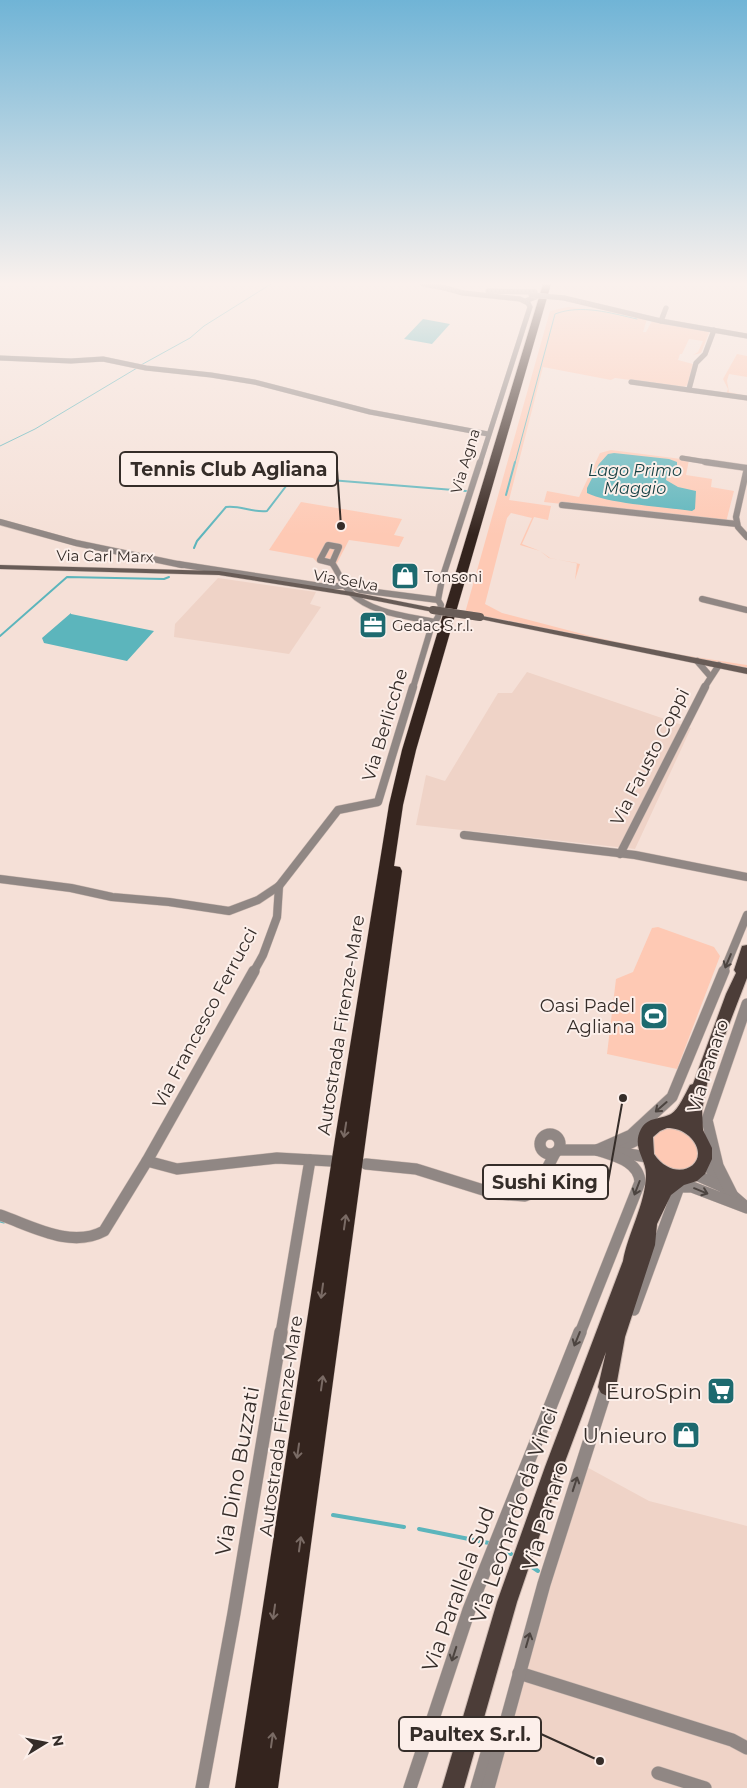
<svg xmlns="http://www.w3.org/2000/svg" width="747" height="1788" font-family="Montserrat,sans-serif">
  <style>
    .built { fill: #efd3c7 }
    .green { fill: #fec9b4 }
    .water { fill: #5cb5bc }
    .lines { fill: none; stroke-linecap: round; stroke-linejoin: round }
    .stream-far3 { stroke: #5cb5bc; stroke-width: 1 }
    .stream-far2 { stroke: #5cb5bc; stroke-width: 2 }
    .stream-far1 { stroke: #5cb5bc; stroke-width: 3 }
    .stream { stroke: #5cb5bc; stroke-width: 4 }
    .minor-far4-casing { stroke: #cfbcb4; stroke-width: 5.5 }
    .minor-far3-casing { stroke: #cfbcb4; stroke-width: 7 }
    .minor-far2-casing { stroke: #cfbcb4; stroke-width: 9 }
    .minor-far1-casing { stroke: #cfbcb4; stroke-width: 12 }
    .minor-casing { stroke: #cfbcb4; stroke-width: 14 }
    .secondary-casing { stroke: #cfbcb4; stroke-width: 1 }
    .primary-casing { stroke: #cfbcb4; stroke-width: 2 }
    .motorway-casing { stroke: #cfbcb4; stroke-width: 1 }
    .minor-far4 { stroke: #908784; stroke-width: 5 }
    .minor-far3 { stroke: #908784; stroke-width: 6 }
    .minor-far2 { stroke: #908784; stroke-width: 8 }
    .minor-far1 { stroke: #908784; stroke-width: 11 }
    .minor { stroke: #908784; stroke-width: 13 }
    .secondary { fill: #685c57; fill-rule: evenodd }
    .primary { fill: #4c3d38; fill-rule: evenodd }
    .motorway { fill: #34241e; fill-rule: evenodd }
    .minor-bridge-casing { stroke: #cfbcb4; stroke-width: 5.5; stroke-linecap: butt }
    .secondary-bridge-casing { stroke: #cfbcb4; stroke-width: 8; stroke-linecap: butt }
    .minor-bridge { stroke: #908784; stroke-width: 5 }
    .secondary-bridge { stroke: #685c57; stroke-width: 8 }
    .oneway { stroke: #4c4440 }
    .oneway2 { stroke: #7a6b65 }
    .labels { text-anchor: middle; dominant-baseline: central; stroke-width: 4; stroke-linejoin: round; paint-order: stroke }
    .far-street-label { font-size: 15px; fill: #352d29; stroke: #fcefea }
    .far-poi-label { font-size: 15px; fill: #352d29; stroke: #fcefea; text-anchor: start }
    .far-water-label { font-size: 16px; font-style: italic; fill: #184245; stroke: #fcefea }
    .street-label { font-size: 18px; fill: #352d29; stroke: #fcefea }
    .poi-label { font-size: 18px; fill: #352d29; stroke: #fcefea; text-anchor: end }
    .near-poi-label { font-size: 21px; fill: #352d29; stroke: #fcefea; text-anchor: end }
    .near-street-label { font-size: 21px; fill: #352d29; stroke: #fcefea }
    .leader { fill: none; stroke: #352d29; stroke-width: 2 }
    .callout-dot { fill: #352d29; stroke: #fcefea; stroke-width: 2 }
    .callout { fill: #fcefea; stroke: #352d29; stroke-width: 2 }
    .callout-label { font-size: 19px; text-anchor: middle; font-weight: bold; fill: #352d29 }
  </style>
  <rect width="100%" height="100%" fill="#f5e0d7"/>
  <!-- built -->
  <g class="built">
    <path d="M218,578L316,592L310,604L321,607L289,654L174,637L175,624Z"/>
    <path d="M527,672L691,728L635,849L416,825L426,775L445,781L498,693H512Z"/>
    <path d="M583,1465L649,1501L747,1526V1788H493Z"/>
  </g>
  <!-- green -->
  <g class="green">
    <path d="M568,307L614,312L647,319L643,332H646L652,321L708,331L709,333L701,353L693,355L698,352L703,341L689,339L682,354H680L678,360L693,364L688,385L684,387L615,378L611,380L543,367L509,500L551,506L548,520L534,517L522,544L540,551L550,558L580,564L575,580L577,563L549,558L540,551L520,545L532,518L511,513L507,518L485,604L502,613L594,637L676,654L740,664L747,665V668L568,635L465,613L550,311Z"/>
    <path d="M737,354L747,356V377L729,374L727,381L729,392L747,396L726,394L728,389L723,379Z"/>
    <path d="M611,450L689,460L686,475L712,479L711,487L734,491L726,522L544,502L547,491L579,497L600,453Z"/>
    <path d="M301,502L402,519L394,535L404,537L399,547L349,540L336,565L318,563L313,558L269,550Z"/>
    <path d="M658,927L714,947L720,956L677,1069L607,1054L616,979L633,972L652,928Z"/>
    <path d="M673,1127L687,1132L699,1150L697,1162L690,1169L677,1171L663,1166L652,1152L653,1136L663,1128Z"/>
  </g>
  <!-- water -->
  <g class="water">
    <path d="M423,319L450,324L432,344L404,339Z"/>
    <path d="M614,453L669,459L677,462V468L667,474L666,480L678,487L696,491L695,509L692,511C666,507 609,504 587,493V488L599,464L608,454Z"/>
    <path d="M71,613V614L154,631L127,661L44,643L42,638Z"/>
  </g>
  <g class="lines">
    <!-- stream-far3 -->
    <g class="stream-far3">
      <path d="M141,365L190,338L204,326L271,284"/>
      <path d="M0,446L35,429L137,368"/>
      <path d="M515,463L555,314C581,304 611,313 637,319"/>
    </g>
    <!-- stream-far2 -->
    <g class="stream-far2">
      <path d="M506,495L515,462"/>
      <path d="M194,548L197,541L226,507C240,505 253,513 267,511L293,477L466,491"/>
      <path d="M0,636L67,577L164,579L169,577"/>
    </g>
    <!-- stream-far1 -->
    <path class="stream-far1" d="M0,1221L4,1222"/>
    <!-- stream -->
    <g class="stream">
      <path d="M333,1515L404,1527"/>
      <path d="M419,1529L489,1543"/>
      <path d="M501,1548L511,1554"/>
      <path d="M532,1567L538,1571"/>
    </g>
    <defs>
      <g id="minor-far4">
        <path d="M423,284L450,289"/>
        <path d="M445,288L463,293L520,299L528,303L530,307L480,463"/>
        <path d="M488,291L535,292L536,297L525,301"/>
        <path d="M564,298L661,321L747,336"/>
        <path d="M661,321L666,308"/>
        <path d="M0,358L71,361L103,359L146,368L211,375L254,382L370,412L488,434"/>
        <path d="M631,382L747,398"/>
        <path d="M689,389L696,363L705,354L714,330"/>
        <path d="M682,458L713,463"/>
      </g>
      <g id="minor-far3">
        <path d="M705,462L747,468"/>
        <path d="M747,468L736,517L738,527L747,537"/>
        <path d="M562,505L737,524"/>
        <path d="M0,522L76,543L182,565"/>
        <path d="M328,545L339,547L332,563L320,560Z"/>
        <path d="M332,563C339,572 342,585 351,593C371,613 407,616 434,622"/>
        <path d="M178,564L327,587L349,585L360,590L438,600"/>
        <path d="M702,599L747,610"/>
        <path d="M697,661L710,676"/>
        <path d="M413,688L431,628L438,617L441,605L438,600L442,579L480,462"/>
        <path d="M704,688L719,665"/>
      </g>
      <g id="minor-far2">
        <path d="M464,835L635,855L747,877"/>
        <path d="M620,854L705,687"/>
        <path d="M0,879L71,888L112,897L169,902L229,911L258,900L279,886L338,810L378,802L413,687"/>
        <path d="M253,973L263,955L277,917L279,886"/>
        <path d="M723,973L747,915"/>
      </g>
      <g id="minor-far1">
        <circle cx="550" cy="1144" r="10"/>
        <path d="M618,1149L645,1136"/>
        <path d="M559,1150H604L647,1157"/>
        <path d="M597,1150L631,1135L672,1097L724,971"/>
        <path d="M147,1161L177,1169L277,1158L331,1161"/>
        <path d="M705,1161L723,1187"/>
        <path d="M366,1164L416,1169L496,1194L525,1196L535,1192L555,1153"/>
        <path d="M694,1174L723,1187L746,1207"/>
        <path d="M732,1194L718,1166L707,1120L747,1004"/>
        <path d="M0,1215C32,1226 71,1249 104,1231L147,1161L254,971"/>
        <path d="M634,1310L679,1187H692L747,1208"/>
        <path d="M281,1333L310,1160"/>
        <path d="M580,1333L640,1182C639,1161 614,1156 597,1150"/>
      </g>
      <g id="minor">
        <path d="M519,1673L732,1740L747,1748"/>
        <path d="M658,1773L705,1788"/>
        <path d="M202,1788L234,1613L281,1332"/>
        <path d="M410,1788L469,1610L580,1332"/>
        <path d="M477,1788L490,1743L500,1728"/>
        <path d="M488,1788L544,1584L608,1383"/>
      </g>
      <g id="secondary">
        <path d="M0,565L219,571L352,592L433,608L437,610L433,612L352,596L219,575L0,569Z"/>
        <path d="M477,615L747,668V674L480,619H477Z"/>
      </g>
      <path id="primary" d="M747,945V978L708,1079L702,1110L703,1130L712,1148V1159L705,1174L697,1181L684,1185L671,1195L657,1224L655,1245L625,1337L616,1387L613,1393L607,1396L601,1393L598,1387L606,1352L563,1467L517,1602L464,1788H442L497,1602L545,1467L623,1261C628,1233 645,1205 646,1176C647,1159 631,1148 641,1129C649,1116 660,1120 671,1114C679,1109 685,1094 690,1085L693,1084L726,994L736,973L734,970L742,946ZM667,1128C675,1128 682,1130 689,1136C716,1162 676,1187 654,1154L653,1137L660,1131Z"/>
      <path id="motorway" d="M543,284H551L416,750L403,805L394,866L400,867L402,871L278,1788H235L335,1139L389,805L402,750Z"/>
    </defs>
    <!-- minor-far4 casing -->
    <use href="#minor-far4" class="minor-far4-casing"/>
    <!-- minor-far3 casing -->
    <use href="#minor-far3" class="minor-far3-casing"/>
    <!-- minor-far2 casing -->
    <use href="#minor-far2" class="minor-far2-casing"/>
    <!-- minor-far1 casing -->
    <use href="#minor-far1" class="minor-far1-casing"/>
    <!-- minor casing -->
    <use href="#minor" class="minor-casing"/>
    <!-- secondary casing -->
    <use href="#secondary" class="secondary-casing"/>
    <!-- primary casing -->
    <use href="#primary" class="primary-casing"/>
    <!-- motorway casing -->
    <use href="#motorway" class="motorway-casing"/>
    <!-- minor-far4 -->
    <use href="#minor-far4" class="minor-far4"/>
    <!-- minor-far3 -->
    <use href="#minor-far3" class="minor-far3"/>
    <!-- minor-far2 -->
    <use href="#minor-far2" class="minor-far2"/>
    <!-- minor-far1 -->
    <use href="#minor-far1" class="minor-far1"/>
    <!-- minor -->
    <use href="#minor" class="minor"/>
    <!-- secondary -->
    <use href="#secondary" class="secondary"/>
    <!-- primary -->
    <use href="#primary" class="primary"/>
    <!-- motorway -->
    <use href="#motorway" class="motorway"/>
    <defs>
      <path id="minor-bridge" d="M531,295L564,298"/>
      <path id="secondary-bridge" d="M433,610L480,617"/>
    </defs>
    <!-- minor-bridge casing -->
    <use href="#minor-bridge" class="minor-bridge-casing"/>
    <!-- secondary-bridge casing -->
    <use href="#secondary-bridge" class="secondary-bridge-casing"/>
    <!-- minor-bridge -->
    <use href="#minor-bridge" class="minor-bridge"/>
    <!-- secondary-bridge -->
    <use href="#secondary-bridge" class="secondary-bridge"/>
  </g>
  <!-- one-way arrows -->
  <defs><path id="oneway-shaft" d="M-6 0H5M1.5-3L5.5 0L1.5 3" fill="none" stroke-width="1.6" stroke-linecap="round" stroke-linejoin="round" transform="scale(1.25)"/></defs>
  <g class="oneway">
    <use href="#oneway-shaft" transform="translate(728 961) rotate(113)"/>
    <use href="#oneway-shaft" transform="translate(661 1107) rotate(139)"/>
    <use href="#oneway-shaft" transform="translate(637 1188) rotate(111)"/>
    <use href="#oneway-shaft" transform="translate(701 1191) rotate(22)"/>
    <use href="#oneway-shaft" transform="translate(577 1339) rotate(112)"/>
    <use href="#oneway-shaft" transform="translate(575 1484) rotate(-72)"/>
    <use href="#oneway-shaft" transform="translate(528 1640) rotate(-74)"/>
    <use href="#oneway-shaft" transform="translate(454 1654) rotate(108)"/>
  </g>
  <g class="oneway2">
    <use href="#oneway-shaft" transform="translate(345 1130) rotate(99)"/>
    <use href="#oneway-shaft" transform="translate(345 1222) rotate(-82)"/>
    <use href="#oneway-shaft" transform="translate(322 1291) rotate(98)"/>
    <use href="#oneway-shaft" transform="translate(322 1383) rotate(-82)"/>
    <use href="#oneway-shaft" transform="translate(298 1451) rotate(98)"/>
    <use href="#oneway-shaft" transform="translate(300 1544) rotate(-82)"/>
    <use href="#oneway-shaft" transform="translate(274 1612) rotate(98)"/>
    <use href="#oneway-shaft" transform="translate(272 1740) rotate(-82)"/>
  </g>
  <!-- sky -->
  <linearGradient id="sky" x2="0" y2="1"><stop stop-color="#70b4d6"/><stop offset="0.53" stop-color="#faf1ed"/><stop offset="1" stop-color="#faf1ed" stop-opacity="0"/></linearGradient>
  <rect width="747" height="535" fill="url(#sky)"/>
  <!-- icons -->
  <defs>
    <symbol id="shop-square" viewBox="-11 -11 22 22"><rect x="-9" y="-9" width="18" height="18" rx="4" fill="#1d6a6f" stroke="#fcefea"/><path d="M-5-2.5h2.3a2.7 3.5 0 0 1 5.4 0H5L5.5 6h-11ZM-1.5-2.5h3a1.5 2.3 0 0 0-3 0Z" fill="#fff"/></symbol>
    <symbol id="office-square" viewBox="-11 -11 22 22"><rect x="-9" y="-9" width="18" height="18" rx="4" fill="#1d6a6f" stroke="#fcefea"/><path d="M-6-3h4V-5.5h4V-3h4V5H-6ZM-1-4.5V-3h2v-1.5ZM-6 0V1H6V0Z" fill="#fff"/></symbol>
    <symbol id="stadium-square" viewBox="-11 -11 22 22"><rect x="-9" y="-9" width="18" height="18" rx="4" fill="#1d6a6f" stroke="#fcefea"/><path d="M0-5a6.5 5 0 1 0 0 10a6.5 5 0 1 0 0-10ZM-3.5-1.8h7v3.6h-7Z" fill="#fff"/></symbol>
    <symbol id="supermarket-square" viewBox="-11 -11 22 22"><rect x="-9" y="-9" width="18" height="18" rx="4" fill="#1d6a6f" stroke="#fcefea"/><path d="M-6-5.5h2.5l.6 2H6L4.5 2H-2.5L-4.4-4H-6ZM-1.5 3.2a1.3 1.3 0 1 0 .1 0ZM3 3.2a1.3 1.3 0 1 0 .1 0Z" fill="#fff"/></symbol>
  </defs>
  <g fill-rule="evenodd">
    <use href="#shop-square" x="389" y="560" width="32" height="32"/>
    <use href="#office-square" x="357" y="609" width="32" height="32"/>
    <use href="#stadium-square" x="638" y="1000" width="32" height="32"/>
    <use href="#supermarket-square" x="705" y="1375" width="32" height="32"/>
    <use href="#shop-square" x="670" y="1419" width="32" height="32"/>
  </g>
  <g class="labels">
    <!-- far-street labels -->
    <g class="far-street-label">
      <text transform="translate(465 461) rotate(-73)">Via Agna</text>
      <text transform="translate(105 556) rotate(1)">Via Carl Marx</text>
      <text transform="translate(346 580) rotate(10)">Via Selva</text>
    </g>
    <!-- far-poi labels -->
    <g class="far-poi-label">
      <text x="424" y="576">Tonsoni</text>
      <text x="392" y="625">Gedac S.r.l.</text>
    </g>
    <!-- far-water labels -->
    <g class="far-water-label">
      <text x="635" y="470">Lago Primo<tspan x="635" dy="18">Maggio</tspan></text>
    </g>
    <!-- street labels -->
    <g class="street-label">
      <text transform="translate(385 725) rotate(-73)">Via Berlicche</text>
      <text transform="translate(650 757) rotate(-63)">Via Fausto Coppi</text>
      <text transform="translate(205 1018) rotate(-62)">Via Francesco Ferrucci</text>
      <text transform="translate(341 1025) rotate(-81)">Autostrada Firenze-Mare</text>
      <text transform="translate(708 1066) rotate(-72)">Via Panaro</text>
      <text transform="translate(281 1426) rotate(-82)">Autostrada Firenze-Mare</text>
    </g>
    <!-- poi labels -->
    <g class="poi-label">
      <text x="635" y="1006">Oasi Padel<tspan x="635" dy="21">Agliana</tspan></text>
    </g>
    <!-- near-poi labels -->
    <g class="near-poi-label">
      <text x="702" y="1391">EuroSpin</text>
      <text x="667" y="1435">Unieuro</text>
    </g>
    <!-- near-street labels -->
    <g class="near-street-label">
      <text transform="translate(237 1471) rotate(-80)">Via Dino Buzzati</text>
      <text transform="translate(514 1515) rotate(-71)">Via Leonardo da Vinci</text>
      <text transform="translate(545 1516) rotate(-73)">Via Panaro</text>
      <text transform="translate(458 1589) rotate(-70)">Via Parallela Sud</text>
    </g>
  </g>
  <!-- callouts -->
  <path class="leader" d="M341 526L337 469M623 1098L608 1182M600 1761L541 1734"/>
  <g class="callout-dot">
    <circle cx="341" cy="526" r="5"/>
    <circle cx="623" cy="1098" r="5"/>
    <circle cx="600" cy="1761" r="5"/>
  </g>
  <g class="callout">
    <rect x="120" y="452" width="217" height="34" rx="5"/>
    <rect x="483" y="1165" width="125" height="34" rx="5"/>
    <rect x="399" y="1717" width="142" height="34" rx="5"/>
  </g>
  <g class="callout-label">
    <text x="229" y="476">Tennis Club Agliana</text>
    <text x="545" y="1189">Sushi King</text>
    <text x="470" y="1741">Paultex S.r.l.</text>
  </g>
  <!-- north arrow -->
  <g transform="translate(45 1743) rotate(80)" stroke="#fcefea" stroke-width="4" paint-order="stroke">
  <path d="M0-4L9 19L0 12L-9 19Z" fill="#352d29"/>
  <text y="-8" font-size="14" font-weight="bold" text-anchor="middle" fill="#352d29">N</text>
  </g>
</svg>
